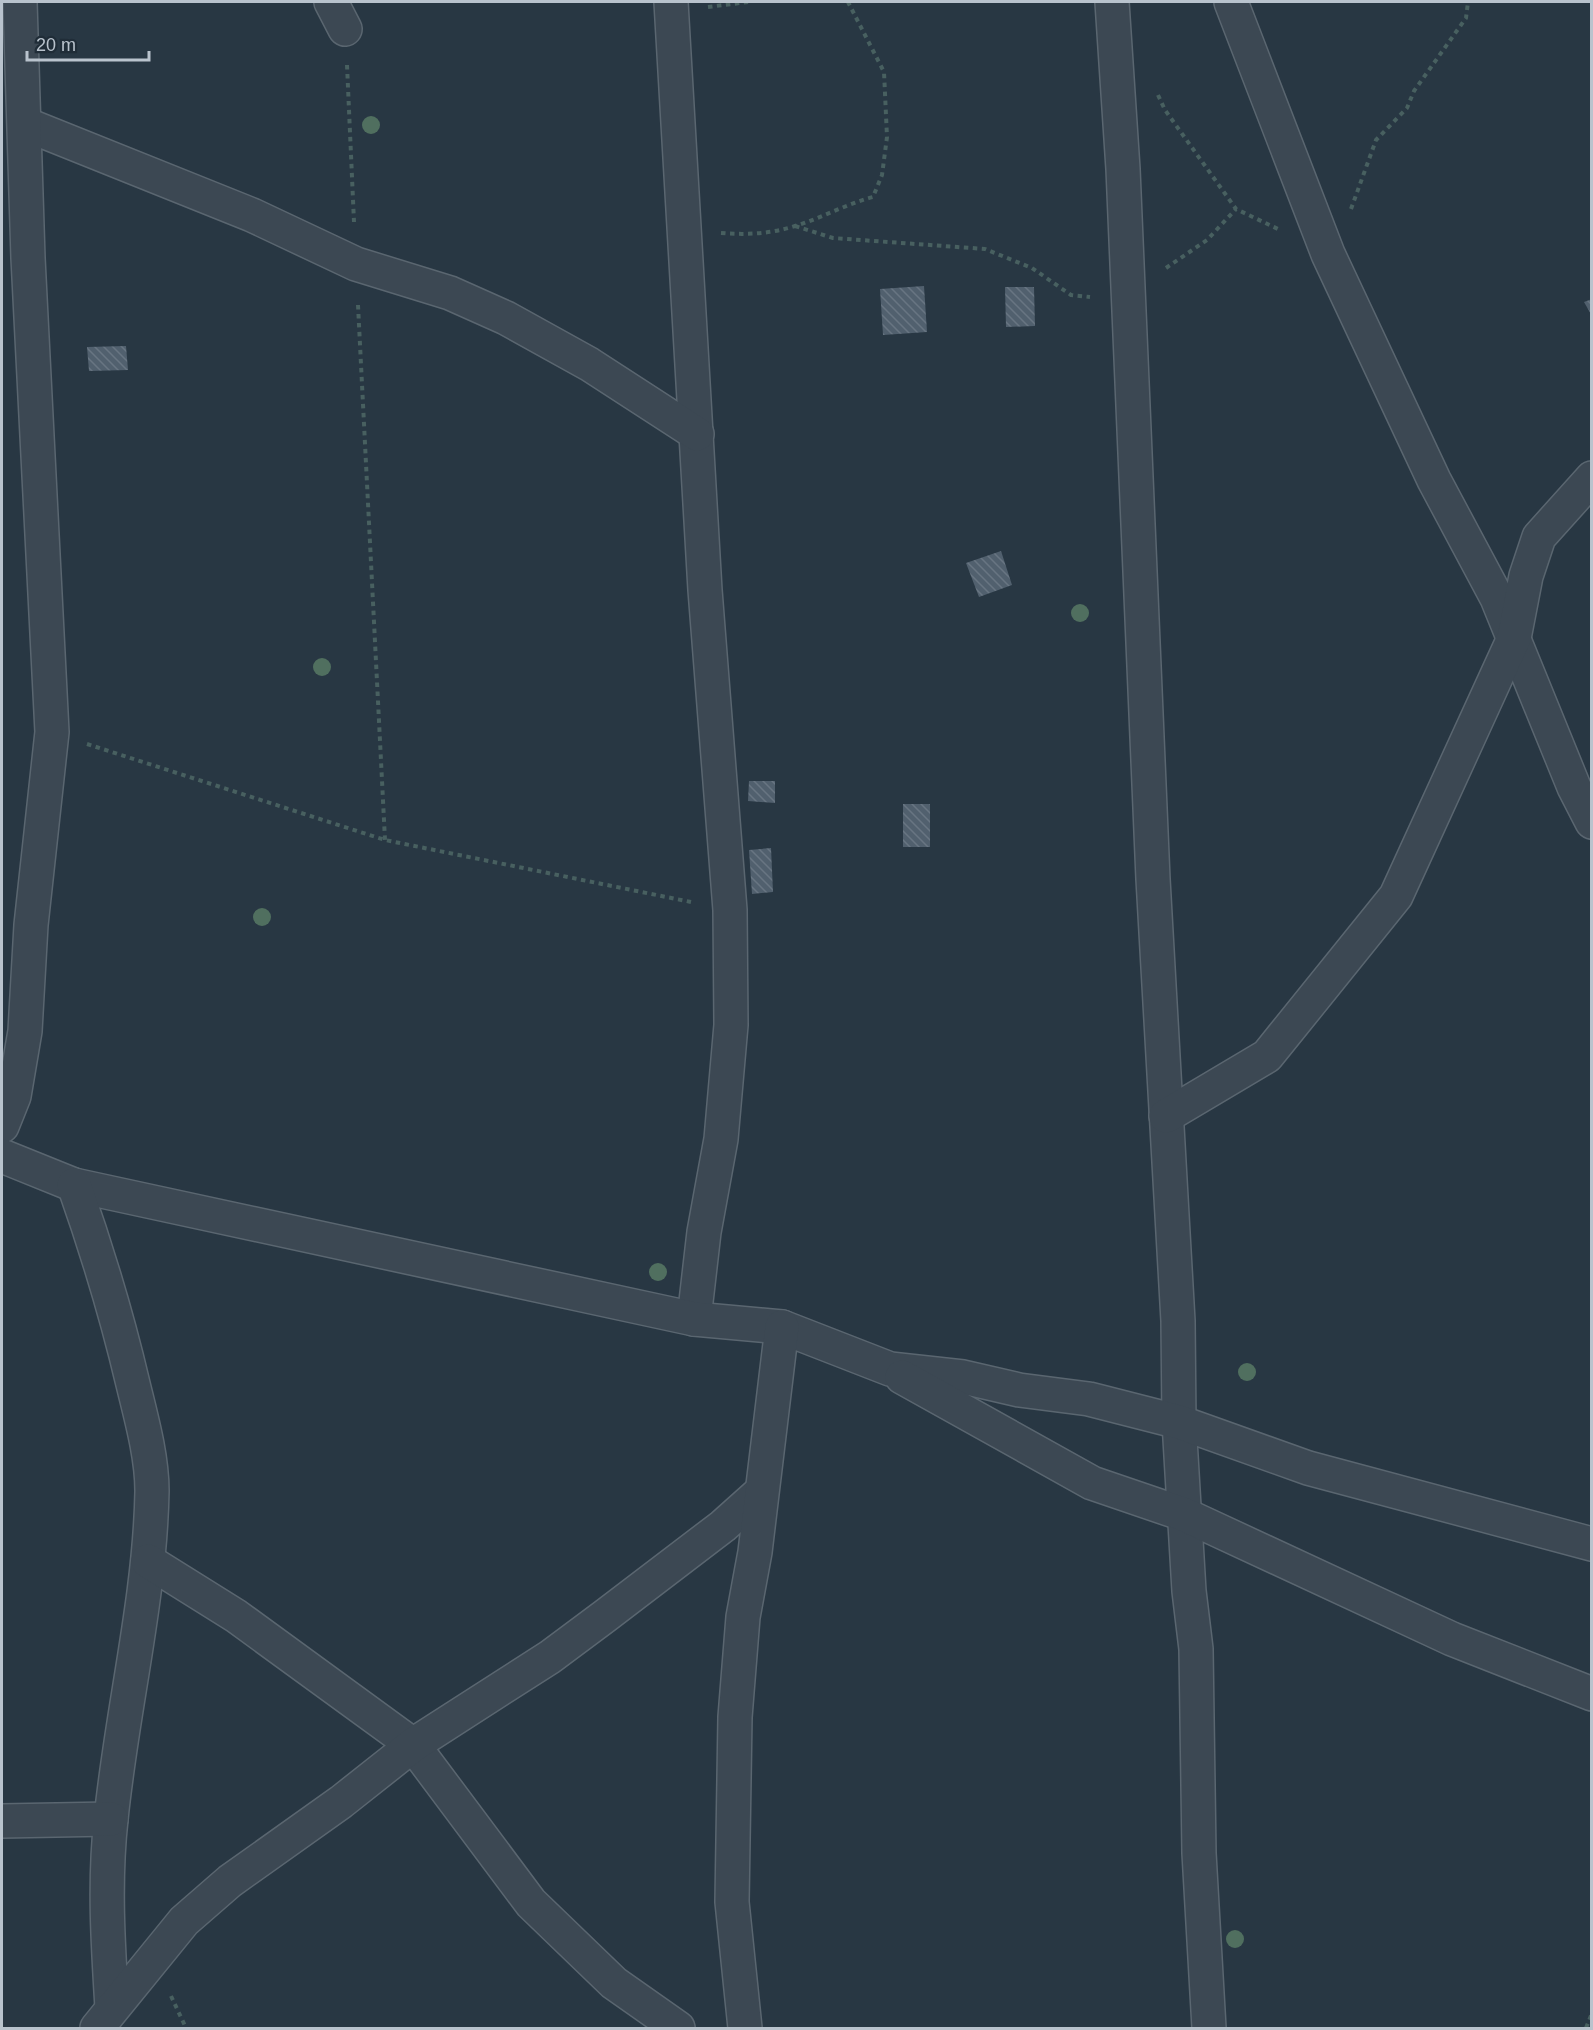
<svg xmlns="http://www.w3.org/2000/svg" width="1593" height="2030" font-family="Arial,sans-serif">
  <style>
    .building { fill: url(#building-back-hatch) }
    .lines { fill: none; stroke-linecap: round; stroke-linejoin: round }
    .minor-casing { stroke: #5a6670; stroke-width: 36 }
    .path { stroke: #486060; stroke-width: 4; stroke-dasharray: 4.5 4.5; stroke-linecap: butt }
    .minor { stroke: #3c4853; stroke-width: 33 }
    .tree { fill: #506f5f }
  </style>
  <defs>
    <pattern id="building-back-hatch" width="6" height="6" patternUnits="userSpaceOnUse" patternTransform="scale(1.5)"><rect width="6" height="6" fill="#51606e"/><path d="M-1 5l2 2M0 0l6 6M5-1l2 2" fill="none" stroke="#687582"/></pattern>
  </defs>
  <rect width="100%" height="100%" fill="#283743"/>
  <!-- building -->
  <g class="building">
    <path d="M924,286L927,332L883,335L880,289Z"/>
    <path d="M1005,287H1034L1035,326L1006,327Z"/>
    <path d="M1592,299V316L1584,302Z"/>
    <path d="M126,346L128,370L89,371L87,347Z"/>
    <path d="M1001,551L1012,585L979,597L966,563Z"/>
    <path d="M749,781H775V803L748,801Z"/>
    <rect x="903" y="804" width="27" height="43"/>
    <path d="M771,848L773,892L752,894L749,850Z"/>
  </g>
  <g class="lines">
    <defs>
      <g id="minor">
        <path d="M331,2L345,29"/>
        <path d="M671,2L705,590L730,910L731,1025L721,1139L704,1232L694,1319"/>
        <path d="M1112,2L1123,169L1153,879L1178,1321L1179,1422L1189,1591L1196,1649L1199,1853L1209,2028"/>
        <path d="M1231,2L1328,254L1434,480L1497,598L1574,787L1592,822"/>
        <path d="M25,124L252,215L356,264L450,293L506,318L589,364L697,434"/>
        <path d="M1166,1116L1267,1056L1396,896L1514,638L1526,576L1539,537L1592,478"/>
        <path d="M2,1126L14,1096L25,1031L31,925L52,732L28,258L20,2"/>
        <path d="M2,1156L74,1185L694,1319L782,1327L890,1369L963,1377L1019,1390L1089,1399L1179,1422L1308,1468L1592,1544"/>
        <path d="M74,1185C97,1250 117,1316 133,1384C141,1417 152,1456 152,1491C150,1601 122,1709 111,1819C104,1882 108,1945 112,2008"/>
        <path d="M902,1377L1092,1483L1183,1514L1452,1639L1592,1694"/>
        <path d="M148,1561L236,1616L413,1745L531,1903L614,1983L678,2028"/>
        <path d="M2,1821L111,1819"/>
        <path d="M97,2028L184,1921L230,1881L341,1802L413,1745L550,1657L605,1616L723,1526L761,1492"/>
        <path d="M745,2028L732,1902L735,1717L743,1617L755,1552L782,1327"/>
      </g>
    </defs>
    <!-- minor casing -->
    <use href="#minor" class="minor-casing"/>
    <!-- path -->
    <g class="path">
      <path d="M708,7L748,2"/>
      <path d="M347,65L354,222"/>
      <path d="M1158,95L1165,110L1236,209L1278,229"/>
      <path d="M1351,209L1376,140L1407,108L1414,91L1466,18L1468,2"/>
      <path d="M795,226L833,238L985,249L1032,268L1071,295L1090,297"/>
      <path d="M721,233C746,235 770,234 795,226C822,218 846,204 873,197L882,175L887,137L884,72L848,2"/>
      <path d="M1166,268L1207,240L1236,209"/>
      <path d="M358,305L385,840"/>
      <path d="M87,744L385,840L691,902"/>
      <path d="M171,1996L186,2028"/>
      <path d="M1586,2028L1592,2013"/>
    </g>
    <!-- minor -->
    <use href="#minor" class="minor"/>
  </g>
  <!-- trees -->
  <g class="tree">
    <circle cx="371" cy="125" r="9"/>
    <circle cx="1080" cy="613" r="9"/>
    <circle cx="322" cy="667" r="9"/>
    <circle cx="262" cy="917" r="9"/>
    <circle cx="658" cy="1272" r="9"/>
    <circle cx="1247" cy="1372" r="9"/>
    <circle cx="1235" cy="1939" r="9"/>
  </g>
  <!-- border -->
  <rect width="1593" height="2030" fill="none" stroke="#b9c3cd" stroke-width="6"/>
  <!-- scale -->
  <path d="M27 51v9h122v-9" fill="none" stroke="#b9c3cd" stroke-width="3"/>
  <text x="36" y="51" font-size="18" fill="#b9c3cd" stroke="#202d38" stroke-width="4.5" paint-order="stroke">20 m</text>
</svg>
